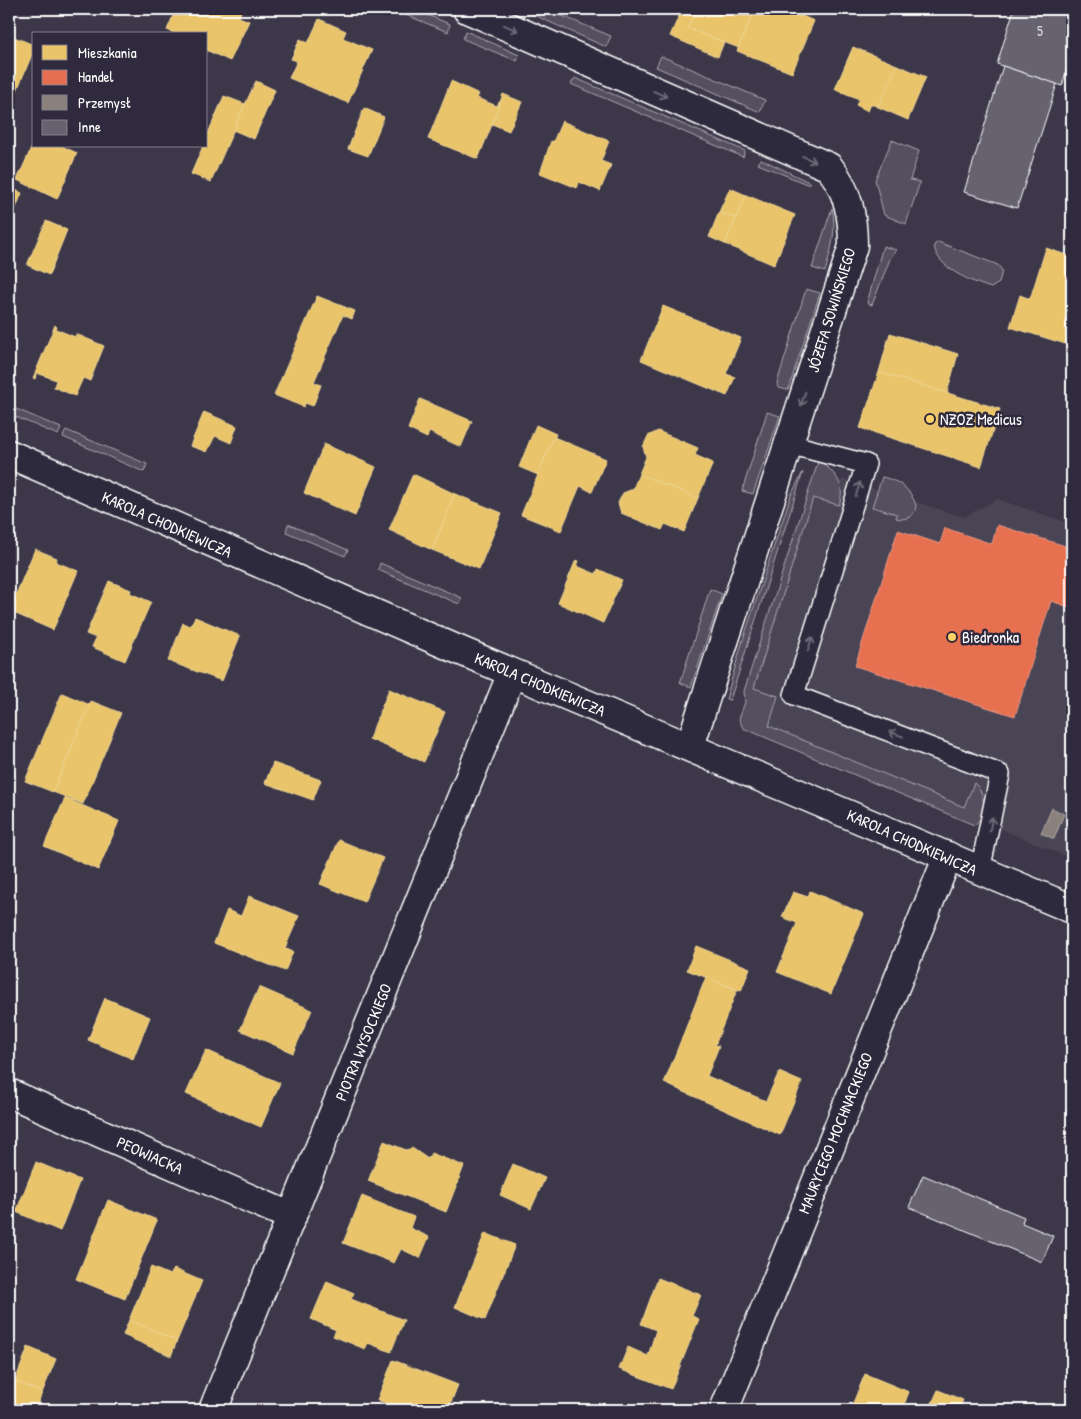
<svg xmlns="http://www.w3.org/2000/svg" width="1081" height="1419" font-family="'Patrick Hand',sans-serif">
  <style>
    .built { fill: #494455 }
    .green { fill: #555060; stroke: #aaa8b0 }
    .homes { fill: #e9c46a; stroke: #f0d697 }
    .shops { fill: #e76f51; stroke: #ee9a85 }
    .industry { fill: #8a817c; stroke: #ada7a3 }
    .building { fill: #666270; stroke: #fff }
    .lines { fill: none; stroke-linecap: round; stroke-linejoin: round }
    .lane-casing { stroke: #fff; stroke-width: 22 }
    .street-casing { stroke: #fff; stroke-width: 31 }
    .secondary-casing { stroke: #fff; stroke-width: 31 }
    .lane { stroke: #2f2a3d; stroke-width: 19 }
    .street { stroke: #2f2a3d; stroke-width: 28 }
    .secondary { stroke: #2f2a3d; stroke-width: 28 }
    .oneway { stroke: #6d6a77 }
    .poi-dot { fill: #ffd166; stroke: #2f2a3d; stroke-width: 2 }
    .labels { text-anchor: middle; dominant-baseline: central; stroke-width: 5; stroke-linejoin: round; paint-order: stroke }
    .number-label { font-size: 14px; fill: #d9d8db }
    .street-label { font-size: 16px; fill: #fff; stroke: #2f2a3d }
    .poi-label { font-size: 16px; fill: #fff; stroke: #2f2a3d; text-anchor: start }
  </style>
  <rect width="100%" height="100%" fill="#3c3749"/>
  <filter id="ink" filterUnits="userSpaceOnUse"><feTurbulence type="fractalNoise" baseFrequency=".02" numOctaves="2"/><feDisplacementMap in="SourceGraphic" scale="10" xChannelSelector="R" yChannelSelector="G"/><feConvolveMatrix kernelMatrix="1 2 1 2 8 2 1 2 1" color-interpolation-filters="sRGB"/></filter>
  <g filter="url(#ink)">
    <!-- built -->
    <path class="built" d="M844,479L964,517L997,499L1072,524V859L740,719L812,494Z"/>
    <!-- green -->
    <g class="green">
      <path d="M391,9H412L450,24L448,32Z"/>
      <path d="M520,9H545L611,36L606,47Z"/>
      <path d="M466,31L519,55L517,61L463,39Z"/>
      <path d="M661,56L765,100L760,112L656,67Z"/>
      <path d="M575,78L745,151L743,157L571,84Z"/>
      <path d="M892,140L919,151L910,180L920,182L906,224L884,215L875,180Z"/>
      <path d="M761,159L811,183L809,185L758,164Z"/>
      <path d="M832,208C837,232 831,250 825,272L812,268Z"/>
      <path d="M938,242L998,265L1002,271L999,283L991,288C972,282 936,268 934,245Z"/>
      <path d="M883,246L896,250L890,259L872,305L867,303Z"/>
      <path d="M806,289L820,293L788,390L778,388L777,383Z"/>
      <path d="M9,406L61,428L58,435L9,414Z"/>
      <path d="M767,412L780,416L753,494L742,491Z"/>
      <path d="M66,430L147,464L144,472L63,437Z"/>
      <path d="M820,461C836,474 846,484 839,505L813,498L754,688L778,696L769,726L964,807L974,783C986,793 988,816 974,825L743,728L739,719L745,702L744,691L818,462Z"/>
      <path d="M803,472L730,700L726,699L742,643L791,495Z"/>
      <path d="M882,477C899,481 910,488 916,505C916,516 906,521 896,518L897,514L872,507Z"/>
      <path d="M288,524L348,550L345,556L286,532Z"/>
      <path d="M380,563L462,598L459,604L378,570Z"/>
      <path d="M710,589L722,594L691,687L680,683Z"/>
    </g>
    <!-- homes -->
    <g class="homes">
      <path d="M176,9H242L239,17L249,21L230,61L206,50V34H176L167,30Z"/>
      <path d="M682,9H697L687,28L724,42L718,57L670,36Z"/>
      <path d="M697,9H755L739,48L687,28Z"/>
      <path d="M755,9H786L814,21L792,73L737,51Z"/>
      <path d="M319,19L346,31L343,38L372,50L348,103L289,78L297,61L291,59L300,39L308,43Z"/>
      <path d="M9,35L34,45V50L13,100L9,98Z"/>
      <path d="M853,47L897,65L878,107L871,104L868,111L856,105L859,99L835,89Z"/>
      <path d="M897,65L926,77L908,120L878,107Z"/>
      <path d="M256,81L275,90L254,139L233,130Z"/>
      <path d="M451,81L479,94L477,98L497,106L499,102L501,103L478,159L428,139Z"/>
      <path d="M503,94L522,102L509,131L492,124Z"/>
      <path d="M224,96L245,104L211,182L191,174L203,146H206V138Z"/>
      <path d="M364,108L384,117L368,156L348,149Z"/>
      <path d="M562,121L609,141L601,161L611,165L600,191L579,182L577,188L540,173L551,141L553,142Z"/>
      <path d="M34,142V146H62L77,153L57,199L17,180Z"/>
      <path d="M9,187L22,193L9,225Z"/>
      <path d="M730,188L746,195L736,218L719,212Z"/>
      <path d="M746,195L795,215L774,265L725,244Z"/>
      <path d="M719,212L736,218L725,244L709,237Z"/>
      <path d="M46,221L67,230L49,275L27,265Z"/>
      <path d="M1046,248L1072,257V346L1010,327L1020,295L1030,299Z"/>
      <path d="M317,296L355,311L352,319L343,315L314,382L321,385L313,406L305,403L304,407L274,395Z"/>
      <path d="M663,306L741,338L726,374L735,377L727,396L641,360Z"/>
      <path d="M55,325L57,327L56,329L75,337L76,334L104,346L90,381L83,378L75,396L54,387L56,380L37,373L35,379L33,378Z"/>
      <path d="M890,333L958,354L947,393L879,372Z"/>
      <path d="M879,372L1000,409L981,467L860,428Z"/>
      <path d="M420,399L472,421L461,447L429,432L427,438L408,429Z"/>
      <path d="M204,412L237,426L231,443L215,436L207,452L190,446Z"/>
      <path d="M536,425L556,434L538,475L519,467Z"/>
      <path d="M658,431L698,448L695,455L713,463L698,498L639,474L646,457L643,447L648,436Z"/>
      <path d="M554,437L606,459L592,492L580,486L561,531L521,515Z"/>
      <path d="M324,444L376,467L355,516L304,493Z"/>
      <path d="M413,474L455,494L432,550L389,530Z"/>
      <path d="M639,474L698,498L684,532L665,524L662,530L621,513L618,503L623,493L633,489Z"/>
      <path d="M455,494L502,513L479,569L432,550Z"/>
      <path d="M35,549L57,558L56,562L78,571L53,630L9,611Z"/>
      <path d="M576,560L579,561L577,566L596,574L598,569L622,580L603,623L558,603Z"/>
      <path d="M109,581L131,590L130,593L151,602L125,661L92,647L96,638L86,634Z"/>
      <path d="M195,617L240,636L222,681L168,661L183,623L190,626Z"/>
      <path d="M389,689L445,712L424,762L369,739Z"/>
      <path d="M62,693L90,705L53,792L25,781Z"/>
      <path d="M91,701L121,713L83,804L53,792Z"/>
      <path d="M273,763L321,780L313,800L265,783Z"/>
      <path d="M65,798L119,821L98,870L44,846Z"/>
      <path d="M339,840L383,858L364,902L320,884Z"/>
      <path d="M810,891L864,914L831,994L777,972L797,923L782,917L793,892L808,897Z"/>
      <path d="M249,896L299,916L285,948L293,952L285,971L214,943L227,910L241,916Z"/>
      <path d="M696,946L750,968L741,991L687,970Z"/>
      <path d="M706,977L737,990L715,1045L719,1046L707,1076L766,1101L779,1072L802,1082L780,1135L664,1083Z"/>
      <path d="M259,987L312,1010L293,1053L240,1030Z"/>
      <path d="M105,998L150,1017L133,1059L88,1040Z"/>
      <path d="M206,1050L280,1083L261,1127L186,1094Z"/>
      <path d="M384,1141L406,1150L412,1148L428,1159L431,1153L464,1166L446,1212L368,1181Z"/>
      <path d="M36,1162L80,1180L60,1231L16,1212Z"/>
      <path d="M513,1164L545,1178L531,1209L500,1195Z"/>
      <path d="M362,1196L414,1217L410,1228L429,1237L420,1258L401,1249L394,1263L343,1243Z"/>
      <path d="M108,1200L157,1220L125,1299L76,1279Z"/>
      <path d="M485,1233L515,1245L485,1320L455,1307Z"/>
      <path d="M151,1267L170,1275L174,1269L202,1281L177,1341L129,1320Z"/>
      <path d="M658,1278L701,1295L692,1316L699,1319L671,1389L619,1369L628,1347L648,1356L656,1330L641,1324Z"/>
      <path d="M327,1281L354,1293L351,1299L404,1320L391,1352L368,1343L365,1349L333,1336L336,1330L311,1319Z"/>
      <path d="M129,1320L177,1341L171,1356L123,1335Z"/>
      <path d="M28,1347L56,1359L42,1393L15,1381Z"/>
      <path d="M393,1360L458,1385L448,1410H403L377,1400Z"/>
      <path d="M865,1374L909,1392L902,1410H850Z"/>
      <path d="M15,1381L42,1393L35,1410H9V1396Z"/>
      <path d="M938,1390L963,1400L959,1410H929Z"/>
    </g>
    <!-- shops -->
    <path class="shops" d="M997,525L1072,548V608L1051,601L1015,716L855,666L898,530L940,544L945,528L992,544Z"/>
    <!-- industry -->
    <path class="industry" d="M1052,808L1064,814L1054,839L1041,833Z"/>
    <!-- building -->
    <g class="building">
      <path d="M1014,9H1072V51L1062,86L997,64Z"/>
      <path d="M1003,66L1057,84L1017,208L964,192Z"/>
      <path d="M923,1175L1024,1217L1022,1223L1053,1236L1042,1262L909,1207Z"/>
    </g>
    <g class="lines">
      <defs>
        <path id="lane" d="M789,444L866,464L794,695L1000,774L980,871"/>
        <g id="street">
          <path d="M467,9L829,167C848,190 853,216 853,246L690,746"/>
          <path d="M9,1093L292,1217"/>
          <path d="M213,1410L512,673"/>
          <path d="M724,1410L948,856"/>
        </g>
        <path id="secondary" d="M9,454L454,648L1072,909"/>
      </defs>
      <!-- lane casing -->
      <use href="#lane" class="lane-casing"/>
      <!-- street casing -->
      <use href="#street" class="street-casing"/>
      <!-- secondary casing -->
      <use href="#secondary" class="secondary-casing"/>
      <!-- lane -->
      <use href="#lane" class="lane"/>
      <!-- street -->
      <use href="#street" class="street"/>
      <!-- secondary -->
      <use href="#secondary" class="secondary"/>
    </g>
    <!-- one-way arrows -->
    <defs><path id="oneway-shaft" d="M-6 0H5M1.5-3L5.5 0L1.5 3" fill="none" stroke-width="1.6" stroke-linecap="round" stroke-linejoin="round" transform="scale(1.25)"/></defs>
    <g class="oneway">
      <use href="#oneway-shaft" transform="translate(511 28) rotate(24)"/>
      <use href="#oneway-shaft" transform="translate(660 94) rotate(24)"/>
      <use href="#oneway-shaft" transform="translate(809 159) rotate(24)"/>
      <use href="#oneway-shaft" transform="translate(803 399) rotate(108)"/>
      <use href="#oneway-shaft" transform="translate(858 489) rotate(-73)"/>
      <use href="#oneway-shaft" transform="translate(810 644) rotate(-73)"/>
      <use href="#oneway-shaft" transform="translate(896 734) rotate(-159)"/>
      <use href="#oneway-shaft" transform="translate(991 824) rotate(-79)"/>
    </g>
  </g>
  <!-- markers -->
  <g class="poi-dot">
    <circle cx="930" cy="419" r="5"/>
    <circle cx="952" cy="637" r="5"/>
  </g>
  <g class="labels">
    <!-- number labels -->
    <g class="number-label">
      <text x="1040" y="30">5</text>
    </g>
    <!-- street labels -->
    <g class="street-label">
      <text transform="translate(831 310) rotate(-73)">JÓZEFA SOWIŃSKIEGO</text>
      <text transform="translate(167 524) rotate(24)">KAROLA CHODKIEWICZA</text>
      <text transform="translate(540 684) rotate(23)">KAROLA CHODKIEWICZA</text>
      <text transform="translate(912 842) rotate(24)">KAROLA CHODKIEWICZA</text>
      <text transform="translate(363 1042) rotate(-68)">PIOTRA WYSOCKIEGO</text>
      <text transform="translate(835 1133) rotate(-68)">MAURYCEGO MOCHNACKIEGO</text>
      <text transform="translate(150 1155) rotate(24)">PEOWIACKA</text>
    </g>
    <!-- poi labels -->
    <g class="poi-label">
      <text x="940" y="419">NZOZ Medicus</text>
      <text x="962" y="637">Biedronka</text>
    </g>
  </g>
  <!-- margin -->
  <rect width="1081" height="1419" fill="none" stroke="#2f2a3d" stroke-width="30"/>
  <rect x="15" y="15" width="1051" height="1389" fill="none" stroke="#fff" stroke-width="2" filter="url(#ink)"/>
  <!-- legend -->
  <rect x="32" y="32" width="175" height="115" fill="#2f2a3d" stroke="#827f8b"/>
  <rect x="42" y="45" width="25" height="15" fill="#e9c46a" stroke="#827f8b"/>
  <text x="78" y="58" font-size="15" fill="#ffffff">Mieszkania</text>
  <rect x="42" y="70" width="25" height="15" fill="#e76f51" stroke="#827f8b"/>
  <text x="78" y="82" font-size="15" fill="#ffffff">Handel</text>
  <rect x="42" y="95" width="25" height="15" fill="#8a817c" stroke="#827f8b"/>
  <text x="78" y="108" font-size="15" fill="#ffffff">Przemysł</text>
  <rect x="42" y="120" width="25" height="15" fill="#666270" stroke="#827f8b"/>
  <text x="78" y="132" font-size="15" fill="#ffffff">Inne</text>
</svg>
